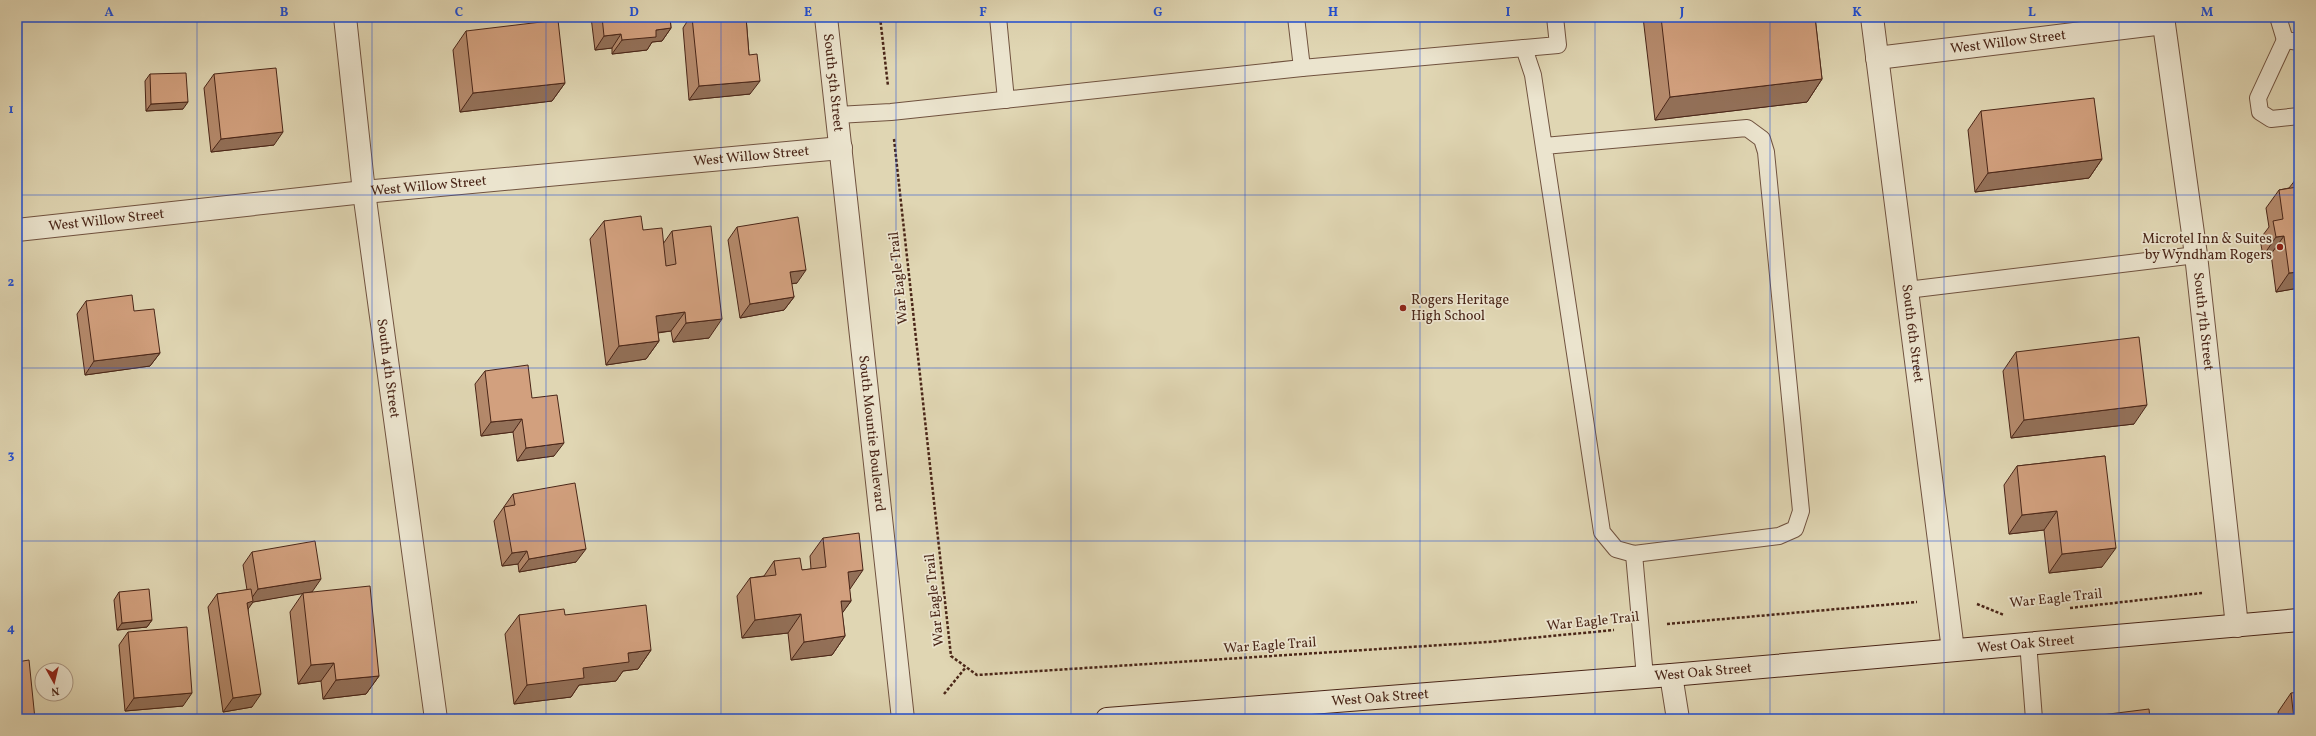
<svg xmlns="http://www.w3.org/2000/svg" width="2316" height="736" font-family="Vollkorn,serif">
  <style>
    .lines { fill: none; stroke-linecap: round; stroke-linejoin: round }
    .lane-casing { stroke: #70523f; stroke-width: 18 }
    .street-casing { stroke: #70523f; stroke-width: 24 }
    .secondary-casing { stroke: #4a2618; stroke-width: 24 }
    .path { stroke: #4a2618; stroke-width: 2.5; stroke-dasharray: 3 2; stroke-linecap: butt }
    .lane { stroke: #ebe4ce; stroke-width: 16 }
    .street { stroke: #ebe4ce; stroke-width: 22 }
    .secondary { stroke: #ebe4ce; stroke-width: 22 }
    .wall { fill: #b58a6c; stroke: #4a2618 }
    .shaded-wall { fill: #937058; stroke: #4a2618 }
    .building { fill: #d2a07e; stroke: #4a2618 }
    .grid { fill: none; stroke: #1d4ed8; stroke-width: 1; stroke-opacity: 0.55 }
    .poi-dot { fill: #8f2418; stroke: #ebe4ce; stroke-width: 1.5 }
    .labels { text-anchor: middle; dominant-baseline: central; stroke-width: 3.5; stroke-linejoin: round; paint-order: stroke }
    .street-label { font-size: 14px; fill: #4a2618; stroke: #ebe4ce }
    .poi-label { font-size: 14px; fill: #4a2618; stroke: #ebe4ce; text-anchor: end }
    .neatline { fill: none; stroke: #1d4ed8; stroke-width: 1.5 }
    .grid-label { font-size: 13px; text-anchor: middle; font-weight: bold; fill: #1d4ed8 }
  </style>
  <rect width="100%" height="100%" fill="#e0d6b3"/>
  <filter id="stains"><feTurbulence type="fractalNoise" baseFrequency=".005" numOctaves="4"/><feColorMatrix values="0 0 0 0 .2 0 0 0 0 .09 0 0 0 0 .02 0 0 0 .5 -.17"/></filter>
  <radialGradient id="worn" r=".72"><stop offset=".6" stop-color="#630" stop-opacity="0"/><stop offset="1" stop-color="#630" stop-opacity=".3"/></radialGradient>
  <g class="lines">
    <defs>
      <g id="lane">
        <path d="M998,17L1006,100"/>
        <path d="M2278,17L2285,40L2299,42"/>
        <path d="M2285,40L2258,98L2260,112L2271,119L2299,116"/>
        <path d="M1524,48L1558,45L1555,17"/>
        <path d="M1302,68L1524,48L1533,75L1602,532L1616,549L1634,554L1779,536L1795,529L1801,511L1766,152L1762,139L1747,128L1544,146"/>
        <path d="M837,115L891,112L1302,68L1296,17"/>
        <path d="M1907,290L2196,255"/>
        <path d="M1634,554L1645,677"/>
        <path d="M2028,642L2034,719"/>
      </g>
      <g id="street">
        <path id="s1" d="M345,17L364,192L436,719"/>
        <path id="s2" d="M826,17L903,719"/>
        <path id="s3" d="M1872,17L1953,650"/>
        <path id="s4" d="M2163,17L2196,255L2237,626"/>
        <path id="s5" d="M1877,58L2164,23"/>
        <path id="s6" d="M17,230L364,192L841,148"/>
        <path d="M1671,675L1678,719"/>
      </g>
      <g id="secondary">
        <path id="s7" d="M1107,719L1671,675L2299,620"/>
      </g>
    </defs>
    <!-- lane casing -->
    <use href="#lane" class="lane-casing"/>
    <!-- street casing -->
    <use href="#street" class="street-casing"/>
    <!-- secondary casing -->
    <use href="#secondary" class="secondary-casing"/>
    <!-- path -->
    <g class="path">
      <path d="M880,17L888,86"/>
      <path d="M894,139L951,656L977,675L1488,642L1614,630"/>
      <path d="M1977,604L2004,615"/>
      <path d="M2070,608L2202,593"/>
      <path d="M1667,624L1917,602"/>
      <path d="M944,694L966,667"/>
    </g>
    <!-- lane -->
    <use href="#lane" class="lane"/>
    <!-- street -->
    <use href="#street" class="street"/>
    <!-- secondary -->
    <use href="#secondary" class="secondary"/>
  </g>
  <!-- wall -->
  <g class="wall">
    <path d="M591,17H670L671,28L662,41L652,42L647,50L612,54V48L595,50Z"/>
    <path d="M690,17H746L749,55L750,94L689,100L683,28Z"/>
    <path d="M1643,17H1815L1822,79L1807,102L1655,120Z"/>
    <path d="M466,31L565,83L552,101L460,112L453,50Z"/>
    <path d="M150,74L183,109L146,111L145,81Z"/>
    <path d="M214,74L274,145L211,152L204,88Z"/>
    <path d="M1981,111L2102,159L2089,178L1975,192L1968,130Z"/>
    <path d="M2299,178V288L2276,292L2271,254L2263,256L2260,239L2269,227L2266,208L2279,190L2289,188L2296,179Z"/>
    <path d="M604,221L643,230L663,244L672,231L709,338L673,342L671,331L658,333L659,341L646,359L606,365L590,239Z"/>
    <path d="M737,227L797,283L791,284L794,297L784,310L740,318L728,240Z"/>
    <path d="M86,301L134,311L160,353L150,366L85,375L77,314Z"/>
    <path d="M2016,352L2134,424L2011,438L2003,371Z"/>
    <path d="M485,371L532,398L554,456L517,461L513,432L481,436L475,384Z"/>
    <path d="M2105,456L2102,567L2049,573L2044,530L2009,534L2004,485L2017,466Z"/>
    <path d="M513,494L576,562L519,572L518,564L502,566L494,521Z"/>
    <path d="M823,538L850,589H849L851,601L842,613L845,636L832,655L791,660L788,633L742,638L737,596L750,578L764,576L774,561L802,570L811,569L810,556Z"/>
    <path d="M252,552L312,592L379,676L366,694L323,699L321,681L298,684L290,612L303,593L253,602L248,608L252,707L223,712L208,607L217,594L247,590L243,565Z"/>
    <path d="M119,592L152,620L147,627L117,630L114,600Z"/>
    <path d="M519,615H565L651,650L638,669L623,671L616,681L579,685L571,697L514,704L505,634Z"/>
    <path d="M128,632L183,706L125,711L119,645Z"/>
    <path d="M2291,693L2299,719H2279L2278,712Z"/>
  </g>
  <!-- shaded-wall -->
  <g class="shaded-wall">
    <path d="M671,28L662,41L652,42L647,50L612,54L622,40L656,30Z"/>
    <path d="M621,34L612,48L595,50L604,36Z"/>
    <path d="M1822,79L1807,102L1655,120L1670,97Z"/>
    <path d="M760,81L750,94L689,100L699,86Z"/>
    <path d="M565,83L552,101L460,112L473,93Z"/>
    <path d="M188,102L183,109L146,111L151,104Z"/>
    <path d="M283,132L274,145L211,152L221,139Z"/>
    <path d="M2102,159L2089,178L1975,192L1988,173Z"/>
    <path d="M2284,236L2271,254L2263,256L2276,237Z"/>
    <path d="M806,270L797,283L780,285L790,272Z"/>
    <path d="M2299,272V288L2276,292L2289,273Z"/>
    <path d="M794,297L784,310L740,318L750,304Z"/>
    <path d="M685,312L671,331L643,334L656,316Z"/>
    <path d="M722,319L709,338L673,342L686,323Z"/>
    <path d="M659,341L646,359L606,365L619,346Z"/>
    <path d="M160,353L150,366L85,375L94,361Z"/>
    <path d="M2147,405L2134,424L2011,438L2024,420Z"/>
    <path d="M522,419L513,432L481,436L491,422Z"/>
    <path d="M564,443L554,456L517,461L526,448Z"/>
    <path d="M2057,511L2044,530L2009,534L2022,515Z"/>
    <path d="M2116,548L2102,567L2049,573L2062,554Z"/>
    <path d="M586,549L576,562L519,572L529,559Z"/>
    <path d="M527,551L518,564L502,566L512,553Z"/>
    <path d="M863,570L850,589L834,590L848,572Z"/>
    <path d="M321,579L312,592L253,602L244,615L247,603L249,602L258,589Z"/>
    <path d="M841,601H851L838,619Z"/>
    <path d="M801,614L788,633L742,638L755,620Z"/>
    <path d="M152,620L147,627L117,630L122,623Z"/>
    <path d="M845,636L832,655L791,660L804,642Z"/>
    <path d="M651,650L638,669L623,671L616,681L579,685L571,697L514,704L527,685L628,653Z"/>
    <path d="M334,663L321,681L298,684L311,665Z"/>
    <path d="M379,676L366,694L323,699L336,680Z"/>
    <path d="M192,693L183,706L125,711L134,698Z"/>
    <path d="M261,694L252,707L223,712L233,698Z"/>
  </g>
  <!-- building -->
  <g class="building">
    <path d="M602,17H670L671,28L656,30V37L622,40L621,34L604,36Z"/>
    <path d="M692,17H746L749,55L757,54L760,81L699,86Z"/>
    <path d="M1661,17H1815L1822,79L1670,97Z"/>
    <path d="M558,20L565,83L473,93L466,31Z"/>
    <path d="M276,68L283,132L221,139L214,74Z"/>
    <path d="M186,73L188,102L151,104L150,74Z"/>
    <path d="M2094,98L2102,159L1988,173L1981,111Z"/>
    <path d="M2299,178V272L2289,273L2284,236L2276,237L2273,221L2283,219L2279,190L2297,187L2296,179Z"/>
    <path d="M641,216L643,230L662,228L666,266L676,264L672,231L711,226L722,319L686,323L685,312L656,316L659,341L619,346L604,221Z"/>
    <path d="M798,217L806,270L790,272L794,297L750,304L737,227Z"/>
    <path d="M132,295L134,311L154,309L160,353L94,361L86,301Z"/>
    <path d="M2139,337L2147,405L2024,420L2016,352Z"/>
    <path d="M528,365L532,398L557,395L564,443L526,448L522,419L491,422L485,371Z"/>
    <path d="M2105,456L2116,548L2062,554L2057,511L2022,515L2017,466Z"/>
    <path d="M575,483L586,549L529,559L527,551L512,553L504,507L515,505L513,494Z"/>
    <path d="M859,533L863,570L848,572L851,601H841L845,636L804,642L801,614L755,620L750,578L776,575L774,561L800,558L802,570L826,567L823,538Z"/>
    <path d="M315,541L321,579L258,589L252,552Z"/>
    <path d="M370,586L379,676L336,680L334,663L311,665L303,593Z"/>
    <path d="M149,589L152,620L122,623L119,592Z"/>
    <path d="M251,589L253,601L247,603L261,694L233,698L217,594Z"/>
    <path d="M646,605L651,650L628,653L629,662L583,668L584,678L527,685L519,615L564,609L565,615Z"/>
    <path d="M187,627L192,693L134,698L128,632Z"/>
    <path d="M29,660L35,719H17V662Z"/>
    <path d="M2299,692V719H2294L2291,693Z"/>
    <path d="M2149,709L2150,719H2102L2101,715Z"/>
  </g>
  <!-- grid -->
  <path class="grid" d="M197,17V719M372,17V719M546,17V719M721,17V719M896,17V719M1071,17V719M1245,17V719M1420,17V719M1595,17V719M1770,17V719M1944,17V719M2119,17V719M17,195H2299M17,368H2299M17,541H2299"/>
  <!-- markers -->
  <g class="poi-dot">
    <circle cx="2280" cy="247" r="4"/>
    <circle cx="1403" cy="308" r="4"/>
  </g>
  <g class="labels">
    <!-- street labels -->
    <g class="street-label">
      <text stroke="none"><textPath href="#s5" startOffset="132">West Willow Street</textPath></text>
      <text stroke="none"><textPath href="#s2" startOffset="66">South 5th Street</textPath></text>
      <text stroke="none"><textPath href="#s6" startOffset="738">West Willow Street</textPath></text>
      <text stroke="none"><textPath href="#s6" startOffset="414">West Willow Street</textPath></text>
      <text stroke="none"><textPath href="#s6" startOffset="90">West Willow Street</textPath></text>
      <text transform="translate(899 278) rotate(-96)">War Eagle Trail</text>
      <text stroke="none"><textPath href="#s4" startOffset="307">South 7th Street</textPath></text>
      <text stroke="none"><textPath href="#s3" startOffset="319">South 6th Street</textPath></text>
      <text stroke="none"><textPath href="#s1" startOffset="354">South 4th Street</textPath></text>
      <text stroke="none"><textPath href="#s2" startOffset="419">South Mountie Boulevard</textPath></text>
      <text transform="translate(2056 599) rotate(-6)">War Eagle Trail</text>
      <text transform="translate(935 600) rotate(-96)">War Eagle Trail</text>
      <text transform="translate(1593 622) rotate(-6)">War Eagle Trail</text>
      <text stroke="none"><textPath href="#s7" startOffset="922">West Oak Street</textPath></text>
      <text transform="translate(1270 646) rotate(-4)">War Eagle Trail</text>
      <text stroke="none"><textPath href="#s7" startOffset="598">West Oak Street</textPath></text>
      <text stroke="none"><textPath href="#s7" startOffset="274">West Oak Street</textPath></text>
    </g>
    <!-- poi labels -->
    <g class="poi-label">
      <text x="2272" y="239">Microtel Inn &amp; Suites<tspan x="2272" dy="16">by Wyndham Rogers</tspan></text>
      <text x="1411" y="300" text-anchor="start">Rogers Heritage<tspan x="1411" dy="16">High School</tspan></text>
    </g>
  </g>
  <!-- margin -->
  <rect width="2316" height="736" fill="none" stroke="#e0d6b3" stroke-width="44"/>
  <!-- north arrow -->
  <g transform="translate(54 682) rotate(172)"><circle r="19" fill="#ebe4ce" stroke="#ab9885"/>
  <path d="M0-3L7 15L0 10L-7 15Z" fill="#8f2418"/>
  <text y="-6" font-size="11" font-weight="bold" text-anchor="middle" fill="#4a2618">N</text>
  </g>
  <rect x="22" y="22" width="2272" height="692" class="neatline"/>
  <g class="grid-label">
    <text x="109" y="16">A</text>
    <text x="284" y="16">B</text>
    <text x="459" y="16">C</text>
    <text x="634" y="16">D</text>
    <text x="808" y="16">E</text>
    <text x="983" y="16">F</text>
    <text x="1158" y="16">G</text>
    <text x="1333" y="16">H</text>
    <text x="1508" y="16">I</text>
    <text x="1682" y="16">J</text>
    <text x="1857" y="16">K</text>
    <text x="2032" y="16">L</text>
    <text x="2207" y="16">M</text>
    <text x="11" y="113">1</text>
    <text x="11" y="286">2</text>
    <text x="11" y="459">3</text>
    <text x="11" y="632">4</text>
  </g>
  <rect width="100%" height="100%" filter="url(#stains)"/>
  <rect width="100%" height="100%" fill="url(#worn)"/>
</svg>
